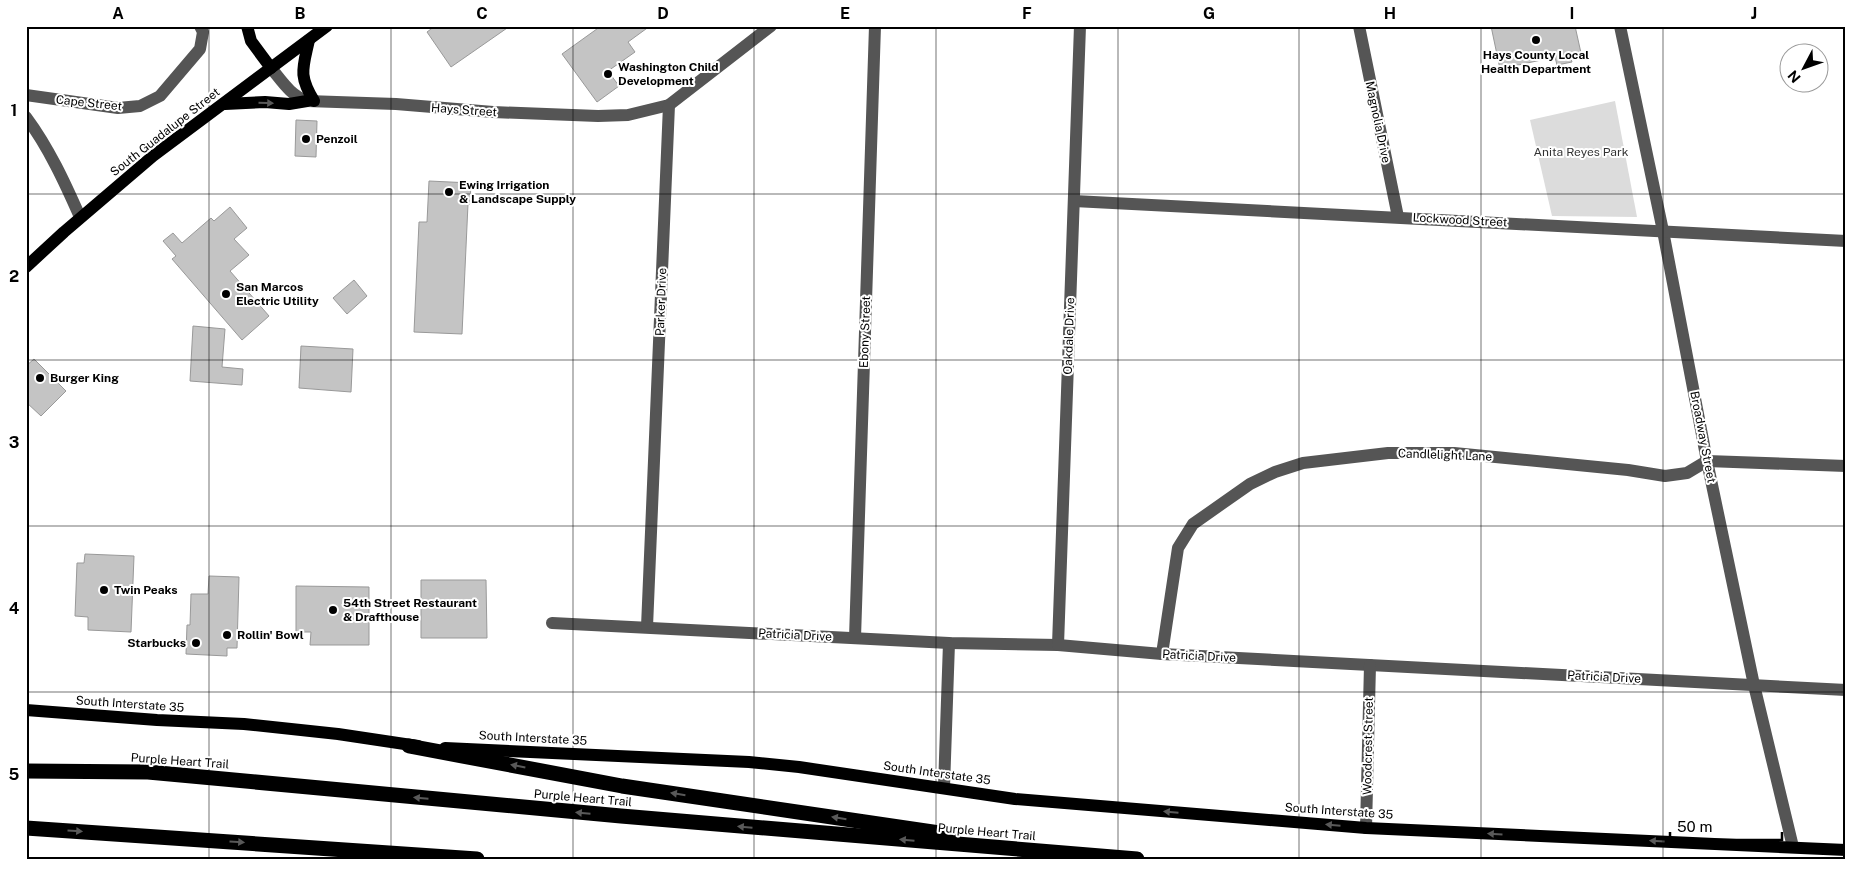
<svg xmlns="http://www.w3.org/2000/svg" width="1872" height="885" font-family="'Public Sans',sans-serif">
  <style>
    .green { fill: #dcdcdc }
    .building { fill: #c4c4c4; stroke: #999 }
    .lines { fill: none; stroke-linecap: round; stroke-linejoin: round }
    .minor { stroke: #555; stroke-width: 12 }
    .major { stroke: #000; stroke-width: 12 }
    .highway { stroke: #000; stroke-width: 15 }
    .oneway { fill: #595959 }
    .grid { fill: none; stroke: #000; stroke-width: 1; stroke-opacity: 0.55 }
    .poi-dot { fill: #000; stroke: #fff; stroke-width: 2 }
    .labels { text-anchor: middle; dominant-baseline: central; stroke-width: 4; stroke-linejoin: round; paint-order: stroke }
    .poi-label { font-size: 12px; font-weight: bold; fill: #000; stroke: #fff; text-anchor: start }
    .street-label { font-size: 12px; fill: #000; stroke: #fff }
    .park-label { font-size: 12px; fill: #333; stroke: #fff }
    .neatline { fill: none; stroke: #000; stroke-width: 2 }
    .grid-label { font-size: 16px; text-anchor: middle; font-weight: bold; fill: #000 }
  </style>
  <rect width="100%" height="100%" fill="#fff"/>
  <!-- green -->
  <path class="green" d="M1615,101L1637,217L1552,216L1530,120Z"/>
  <!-- building -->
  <g class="building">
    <path d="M435,26H510L451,67L427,32Z"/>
    <path d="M601,26H650L628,42L635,52L608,71L619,86L597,102L562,54Z"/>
    <path d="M1491,26H1575L1581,53L1570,56L1572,62L1557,65L1555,57L1500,69Z"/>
    <path d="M296,120L317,121L316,157L295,156Z"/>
    <path d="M429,181L471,183L470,204H468L462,334L414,332L419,222H427Z"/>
    <path d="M230,207L247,228L234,239L249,255L230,271L269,316L242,340L172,259L176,256L163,241L173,233L182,243L211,218L214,221Z"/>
    <path d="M354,280L367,296L347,314L333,298Z"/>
    <path d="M193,326L225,329L222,367L243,369L242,385L190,381Z"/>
    <path d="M301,346L353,349L351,392L299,388Z"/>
    <path d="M34,359L66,391L41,416L26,402V366Z"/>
    <path d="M85,554L134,556L131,632L88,630V617L75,616L77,563H84Z"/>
    <path d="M209,576L239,577L237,648H227V656L186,654L187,625H190L191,594H208Z"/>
    <path d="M421,580H486L487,638H421Z"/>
    <path d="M296,586L369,587V645H310L311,632H296Z"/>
  </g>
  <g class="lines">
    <!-- minor -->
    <g class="minor">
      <path d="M1359,26L1398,217"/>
      <path d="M1620,26L1663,231L1707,461L1754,685L1793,847"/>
      <path d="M271,68C282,81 290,95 307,101L396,104L493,112L598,116L628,115L669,105L771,26"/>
      <path d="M26,95L118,108L140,106L160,96L200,49L203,32L200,26"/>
      <path d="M26,117C49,148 65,183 80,217"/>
      <path d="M1074,201L1846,241"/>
      <path d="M552,623L949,643L1058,645L1162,654L1846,690"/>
      <path d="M647,627L669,105"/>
      <path d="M855,638L875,26"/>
      <path d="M1058,645L1080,26"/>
      <path d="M1162,654L1178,548L1193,524L1250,484L1275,472L1303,463L1388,453H1454L1628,470L1665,476L1687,473L1707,461L1846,466"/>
      <path d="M944,787L949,643"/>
      <path d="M1366,828L1370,665"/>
    </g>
    <!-- major -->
    <g class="major">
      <path d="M247,26L251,41L271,68"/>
      <path d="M309,40C303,68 298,75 314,101"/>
      <path d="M225,104L265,102L289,104L307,101"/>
      <path d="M26,267L64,232L153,156L327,26"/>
      <path d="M26,710L157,720L244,724L338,734L418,746"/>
      <path d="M445,748L749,762L799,767L1015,799L1366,828L1846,850"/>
    </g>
    <!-- highway -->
    <g class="highway">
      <path d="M409,746L622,786L953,835"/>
      <path d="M26,771L148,772L621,816L1137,859"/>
      <path d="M26,828L477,859"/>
    </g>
  </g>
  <!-- one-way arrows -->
  <defs><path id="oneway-solid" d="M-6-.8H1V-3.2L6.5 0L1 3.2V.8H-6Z" transform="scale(1.25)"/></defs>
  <g class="oneway">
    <use href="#oneway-solid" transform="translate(266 103) rotate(2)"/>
    <use href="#oneway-solid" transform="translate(518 766) rotate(-169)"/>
    <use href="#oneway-solid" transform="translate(678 794) rotate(-171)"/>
    <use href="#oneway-solid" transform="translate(421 798) rotate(-175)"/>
    <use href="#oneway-solid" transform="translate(1171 812) rotate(-175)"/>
    <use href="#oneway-solid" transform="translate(583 813) rotate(-175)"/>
    <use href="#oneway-solid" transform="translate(839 818) rotate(-171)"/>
    <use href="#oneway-solid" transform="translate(1333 825) rotate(-175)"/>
    <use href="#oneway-solid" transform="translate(745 827) rotate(-175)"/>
    <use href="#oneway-solid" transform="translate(75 831) rotate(4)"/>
    <use href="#oneway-solid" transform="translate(1495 834) rotate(-177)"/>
    <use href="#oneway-solid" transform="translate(907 840) rotate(-175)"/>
    <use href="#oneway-solid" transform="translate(1657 841) rotate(-177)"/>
    <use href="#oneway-solid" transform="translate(237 842) rotate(4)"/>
  </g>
  <!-- grid -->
  <path class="grid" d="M209,26V859M391,26V859M573,26V859M754,26V859M936,26V859M1118,26V859M1299,26V859M1481,26V859M1663,26V859M26,194H1846M26,360H1846M26,526H1846M26,692H1846"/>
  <!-- markers -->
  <g class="poi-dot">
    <circle cx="1536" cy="40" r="5"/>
    <circle cx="608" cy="74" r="5"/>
    <circle cx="306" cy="139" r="5"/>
    <circle cx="449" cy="192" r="5"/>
    <circle cx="226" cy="294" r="5"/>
    <circle cx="40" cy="378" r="5"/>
    <circle cx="104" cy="590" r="5"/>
    <circle cx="333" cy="610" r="5"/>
    <circle cx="227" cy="635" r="5"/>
    <circle cx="196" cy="643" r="5"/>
  </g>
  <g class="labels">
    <!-- poi labels -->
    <g class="poi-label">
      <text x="1536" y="55" text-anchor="middle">Hays County Local<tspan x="1536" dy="14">Health Department</tspan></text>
      <text x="618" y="67">Washington Child<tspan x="618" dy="14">Development</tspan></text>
      <text x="316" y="139">Penzoil</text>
      <text x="459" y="185">Ewing Irrigation<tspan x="459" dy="14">&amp; Landscape Supply</tspan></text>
      <text x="236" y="287">San Marcos<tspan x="236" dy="14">Electric Utility</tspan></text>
      <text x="50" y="378">Burger King</text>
      <text x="114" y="590">Twin Peaks</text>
      <text x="343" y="603">54th Street Restaurant<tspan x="343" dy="14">&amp; Drafthouse</tspan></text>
      <text x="237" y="635">Rollin' Bowl</text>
      <text x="186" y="643" text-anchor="end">Starbucks</text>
    </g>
    <!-- street labels -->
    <g class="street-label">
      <text transform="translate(89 103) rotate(6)">Cape Street</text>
      <text transform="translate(464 110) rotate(4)">Hays Street</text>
      <text transform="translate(1378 122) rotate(78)">Magnolia Drive</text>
      <text transform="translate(165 132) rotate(-38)">South Guadalupe Street</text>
      <text transform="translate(1460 220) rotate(3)">Lockwood Street</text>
      <text transform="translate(661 302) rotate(-88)">Parker Drive</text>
      <text transform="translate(865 332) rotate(-88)">Ebony Street</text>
      <text transform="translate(1069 336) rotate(-88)">Oakdale Drive</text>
      <text transform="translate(1703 437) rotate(79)">Broadway Street</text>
      <text transform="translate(1445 455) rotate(2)">Candlelight Lane</text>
      <text transform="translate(795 635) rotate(3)">Patricia Drive</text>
      <text transform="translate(1199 656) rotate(3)">Patricia Drive</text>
      <text transform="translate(1604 677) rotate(3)">Patricia Drive</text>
      <text transform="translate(130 704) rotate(4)">South Interstate 35</text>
      <text transform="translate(533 738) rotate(3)">South Interstate 35</text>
      <text transform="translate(1368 746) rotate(-89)">Woodcrest Street</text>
      <text transform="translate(180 761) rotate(4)">Purple Heart Trail</text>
      <text transform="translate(937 773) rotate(8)">South Interstate 35</text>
      <text transform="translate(583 798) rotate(5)">Purple Heart Trail</text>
      <text transform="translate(1339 811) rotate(4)">South Interstate 35</text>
      <text transform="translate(987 832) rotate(5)">Purple Heart Trail</text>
    </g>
    <!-- park labels -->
    <g class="park-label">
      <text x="1581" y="152">Anita Reyes Park</text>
    </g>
  </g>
  <!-- border -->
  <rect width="1872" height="885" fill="none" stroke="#ffffff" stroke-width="55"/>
  <!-- north arrow -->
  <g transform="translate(1804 68) rotate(229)"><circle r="24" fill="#ffffff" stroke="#999999"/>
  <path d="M0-4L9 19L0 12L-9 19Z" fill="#000000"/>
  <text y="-8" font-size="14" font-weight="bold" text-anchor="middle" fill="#000000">N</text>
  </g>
  <!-- scale -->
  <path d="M1670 832v8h112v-8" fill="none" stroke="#000000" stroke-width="2.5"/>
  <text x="1677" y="832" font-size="15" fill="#000000" stroke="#ffffff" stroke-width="4" paint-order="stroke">50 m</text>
  <rect x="28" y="28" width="1816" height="830" class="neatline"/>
  <g class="grid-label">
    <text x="118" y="19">A</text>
    <text x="300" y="19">B</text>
    <text x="482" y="19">C</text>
    <text x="663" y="19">D</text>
    <text x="845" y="19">E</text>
    <text x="1027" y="19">F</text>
    <text x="1209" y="19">G</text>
    <text x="1390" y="19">H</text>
    <text x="1572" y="19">I</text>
    <text x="1754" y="19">J</text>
    <text x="14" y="116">1</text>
    <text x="14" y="282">2</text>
    <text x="14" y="448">3</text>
    <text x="14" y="614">4</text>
    <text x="14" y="780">5</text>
  </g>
</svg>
